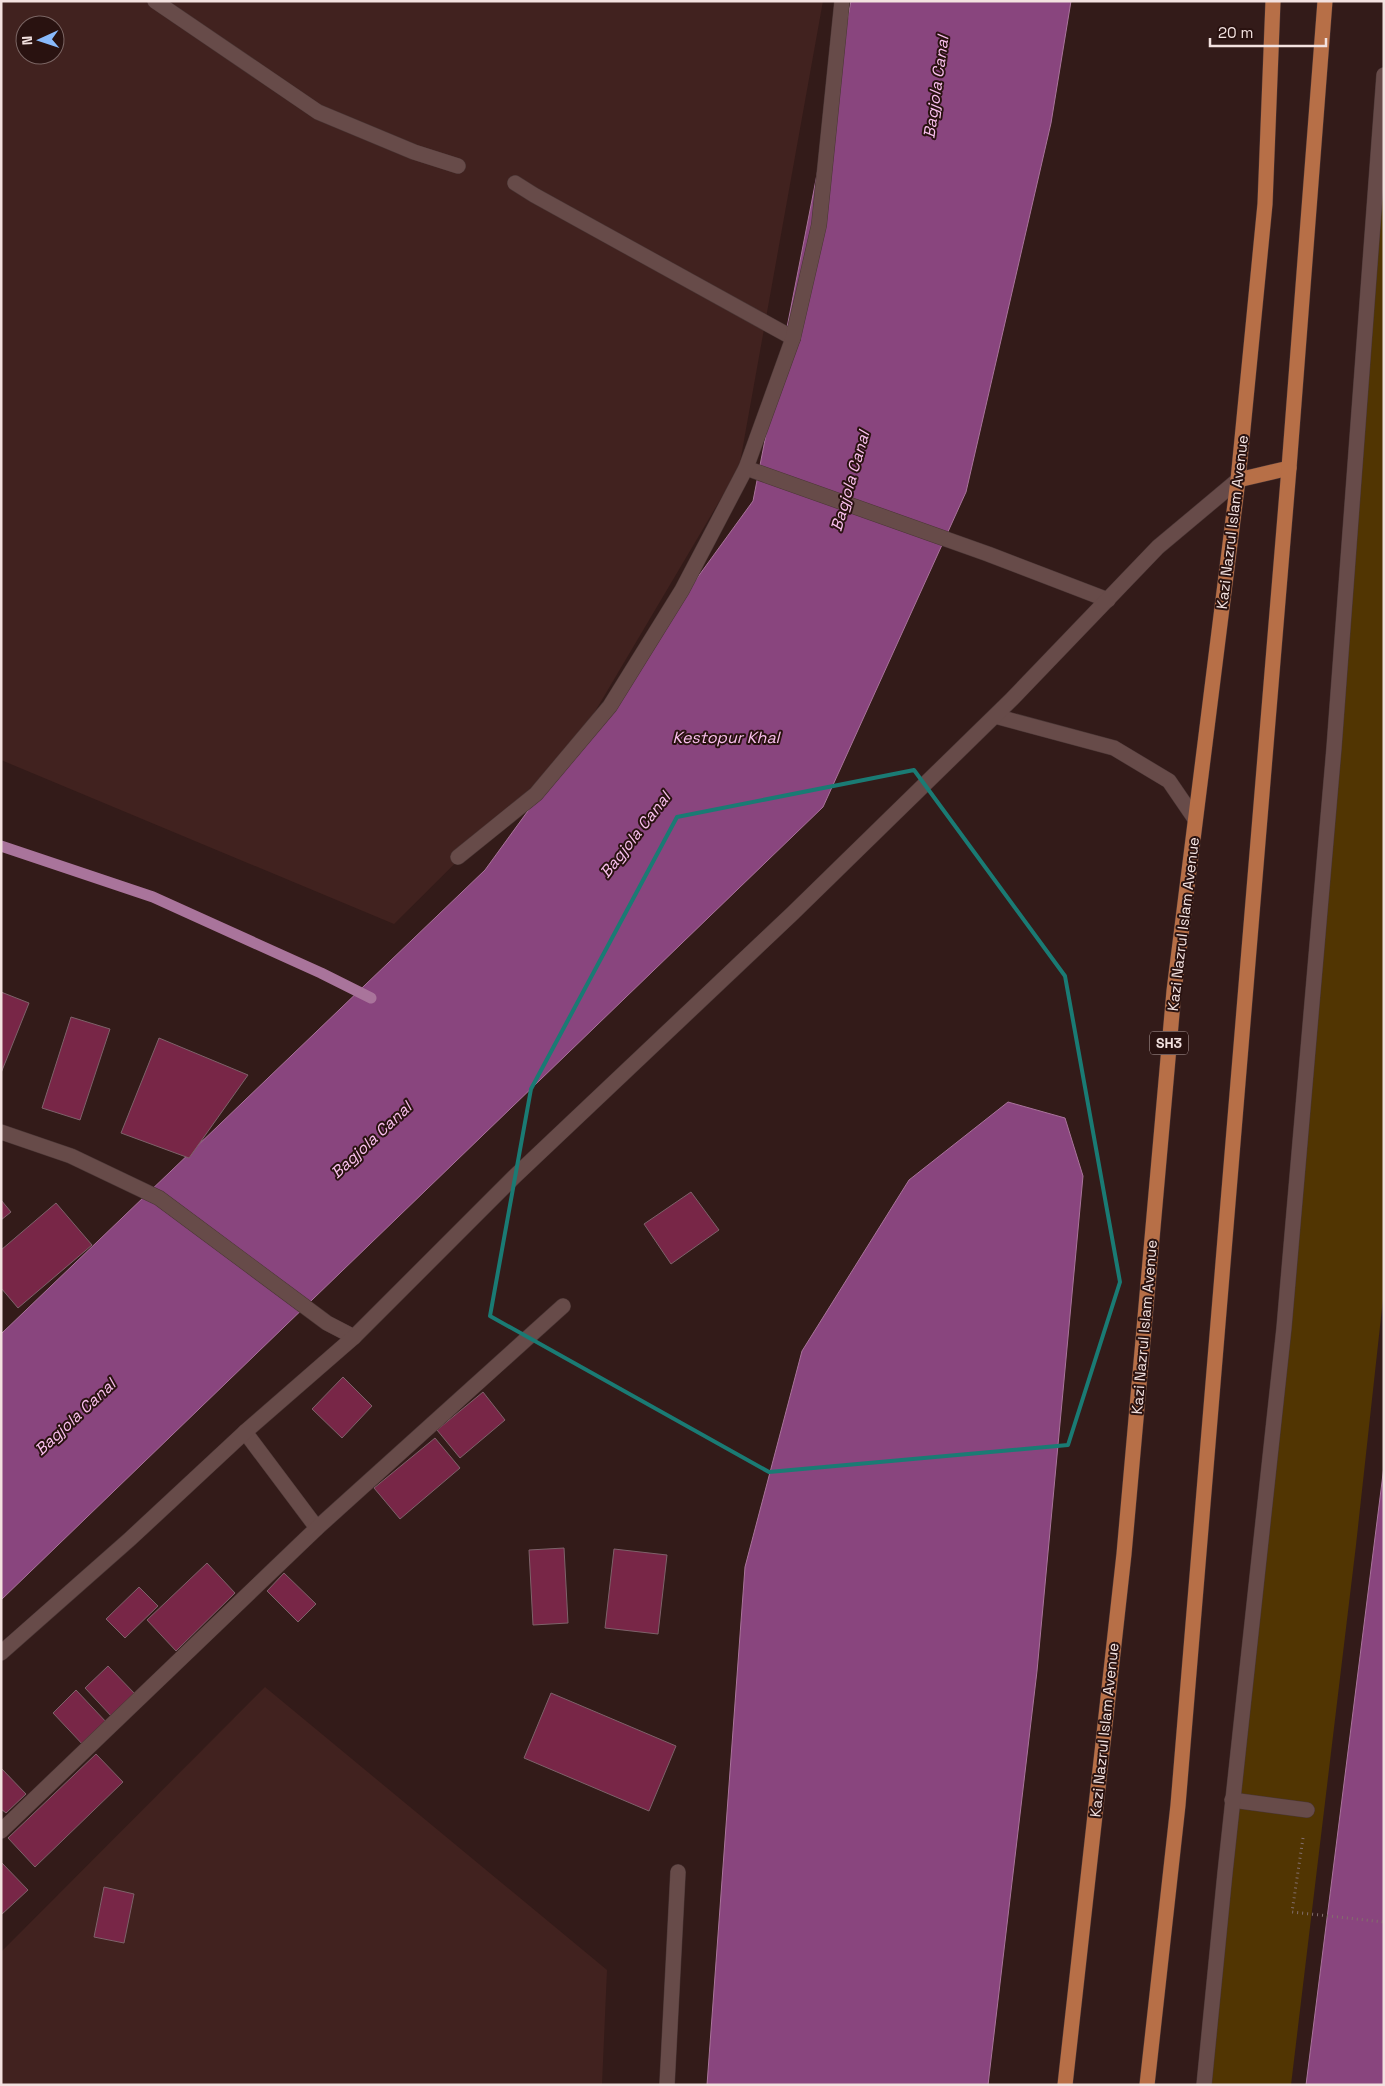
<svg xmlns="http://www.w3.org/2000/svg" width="1385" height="2086" font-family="'Space Grotesk',sans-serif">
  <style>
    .built { fill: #41221f; fill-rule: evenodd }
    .green { fill: #513502 }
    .water { fill: #89457e; stroke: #a9749b }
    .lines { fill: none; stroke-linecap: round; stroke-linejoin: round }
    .stream { stroke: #a9749b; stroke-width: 11 }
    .building { fill: #782647; stroke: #7e626a }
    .minor-casing { stroke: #4a3635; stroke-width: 16 }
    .major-casing { stroke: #4a3635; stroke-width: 16 }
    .path { stroke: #836e6c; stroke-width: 3; stroke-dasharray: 1 4; stroke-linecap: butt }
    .minor { stroke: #674b49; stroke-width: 15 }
    .major { stroke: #b76f47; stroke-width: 15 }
    .marked { fill: none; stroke: #1a7b74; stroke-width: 4; stroke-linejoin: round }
    .labels { text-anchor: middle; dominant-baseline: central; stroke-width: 4; stroke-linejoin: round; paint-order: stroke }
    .shield { fill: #291210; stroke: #b6a4a2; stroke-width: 1 }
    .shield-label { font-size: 14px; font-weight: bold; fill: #f3e2e0 }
    .street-label { font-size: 15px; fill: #f3e2e0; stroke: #291210 }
    .water-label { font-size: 16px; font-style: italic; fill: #fac0ee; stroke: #291210 }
  </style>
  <rect width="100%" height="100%" fill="#331b19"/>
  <!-- built -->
  <g class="built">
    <path d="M1,1H823L739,468L577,742L394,924L1,760ZM25,25H55V55H25Z"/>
    <path d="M265,1687L607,1970L602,2085H1V1952Z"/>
  </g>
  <!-- green -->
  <path class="green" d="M1384,149V1290L1356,1545L1291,2085H1198L1279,1312Z"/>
  <!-- water -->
  <g class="water">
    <path d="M851,1H1071L1051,123L966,492L823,807L1,1600V1334L485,870L753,501Z"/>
    <path d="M1008,1102L1065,1118L1083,1176L1037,1671L988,2085H707L745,1567L802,1351L909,1180Z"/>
    <path d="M1384,1466V2085H1306Z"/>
  </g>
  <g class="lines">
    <!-- stream -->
    <path class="stream" d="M1,846L153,897L321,973L371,998"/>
  </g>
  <!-- building -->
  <g class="building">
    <path d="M1,992L29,1003L1,1073Z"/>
    <path d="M71,1017L110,1029L80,1120L42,1108Z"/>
    <path d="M159,1038L248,1075L189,1158L121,1133Z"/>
    <path d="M691,1192L719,1230L671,1264L644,1224Z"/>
    <path d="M1,1200L11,1212L1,1220Z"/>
    <path d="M56,1203L92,1245L18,1308L1,1288V1250Z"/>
    <path d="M343,1377L372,1406L342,1438L312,1409Z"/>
    <path d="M483,1392L505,1420L460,1458L437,1430Z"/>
    <path d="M435,1438L460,1468L400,1519L374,1488Z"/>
    <path d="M564,1548L568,1623L533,1625L529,1550Z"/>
    <path d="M614,1549L667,1555L658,1634L605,1628Z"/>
    <path d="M207,1563L235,1593L176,1651L147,1620Z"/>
    <path d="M284,1573L316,1604L298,1622L267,1591Z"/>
    <path d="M139,1587L158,1606L125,1638L106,1619Z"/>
    <path d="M108,1666L136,1695L113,1718L85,1688Z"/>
    <path d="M76,1690L108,1724L85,1747L53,1713Z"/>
    <path d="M551,1693L676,1746L649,1811L524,1758Z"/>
    <path d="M96,1754L123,1782L35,1867L8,1838Z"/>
    <path d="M1,1768L26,1794L6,1813L1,1809Z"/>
    <path d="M1,1862L28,1890L1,1915Z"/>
    <path d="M104,1887L134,1894L124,1943L94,1937Z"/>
  </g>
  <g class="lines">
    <defs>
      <g id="minor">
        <path d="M155,1L318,112L414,152L458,166"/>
        <path d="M515,183L534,195L793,338"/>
        <path d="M746,468L988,554L1108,600"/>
        <path d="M995,716L1114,748L1169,781L1195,819"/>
        <path d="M458,857L536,794L610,706L682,590L746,468L793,338L819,225L842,1"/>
        <path d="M1,1132L71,1156L159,1198L327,1323L354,1337"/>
        <path d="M245,1432L317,1528"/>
        <path d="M1,1653L130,1539L245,1432L354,1337L514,1177L793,913L1012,699L1158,547L1238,480"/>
        <path d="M1232,1800L1307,1810"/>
        <path d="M1,1831L317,1528L563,1306"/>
        <path d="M667,2085L678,1872"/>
        <path d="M1204,2085L1225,1873L1284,1328L1334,748L1384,75"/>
      </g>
      <g id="major">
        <path d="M1238,480L1289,468"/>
        <path d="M1065,2085L1124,1554L1174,991L1238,480L1265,204L1273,1"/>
        <path d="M1147,2085L1178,1805L1289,468L1325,1"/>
      </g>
    </defs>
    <!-- minor casing -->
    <use href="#minor" class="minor-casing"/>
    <!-- major casing -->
    <use href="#major" class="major-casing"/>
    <!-- path -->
    <path class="path" d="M1303,1838L1292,1912L1384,1922"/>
    <!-- minor -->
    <use href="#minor" class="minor"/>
    <!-- major -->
    <use href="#major" class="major"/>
  </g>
  <!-- marked area -->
  <path class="marked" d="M914,770L1065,976L1120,1282L1068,1445L769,1472L490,1316L531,1089L677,817Z"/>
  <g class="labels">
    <!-- shield labels -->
    <rect class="shield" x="1150" y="1031.5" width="38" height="23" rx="4"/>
    <g class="shield-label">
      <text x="1169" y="1043">SH3</text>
    </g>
    <!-- street labels -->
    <g class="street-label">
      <text transform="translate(1232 522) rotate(-83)">Kazi Nazrul Islam Avenue</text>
      <text transform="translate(1183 924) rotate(-83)">Kazi Nazrul Islam Avenue</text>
      <text transform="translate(1144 1327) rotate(-85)">Kazi Nazrul Islam Avenue</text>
      <text transform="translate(1104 1730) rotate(-84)">Kazi Nazrul Islam Avenue</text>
    </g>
    <!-- water labels -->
    <g class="water-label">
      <text transform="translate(936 87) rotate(-82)">Bagjola Canal</text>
      <text transform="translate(850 481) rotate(-74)">Bagjola Canal</text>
      <text x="726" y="737">Kestopur Khal</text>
      <text transform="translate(635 835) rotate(-52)">Bagjola Canal</text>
      <text transform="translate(371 1140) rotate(-43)">Bagjola Canal</text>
      <text transform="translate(75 1417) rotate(-43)">Bagjola Canal</text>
    </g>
  </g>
  <!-- border -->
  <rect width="1385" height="2086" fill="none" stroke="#f3e2e0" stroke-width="5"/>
  <!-- north arrow -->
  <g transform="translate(40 40) rotate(267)"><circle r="24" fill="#291210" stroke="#7a6563"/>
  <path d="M0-4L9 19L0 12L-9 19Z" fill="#89bafc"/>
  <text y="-8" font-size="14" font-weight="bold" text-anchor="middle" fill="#f3e2e0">N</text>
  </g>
  <!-- scale -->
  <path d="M1210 38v8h116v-8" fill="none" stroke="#f3e2e0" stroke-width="2.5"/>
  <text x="1218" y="38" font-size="15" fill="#f3e2e0" stroke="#291210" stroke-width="4" paint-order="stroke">20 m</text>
</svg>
